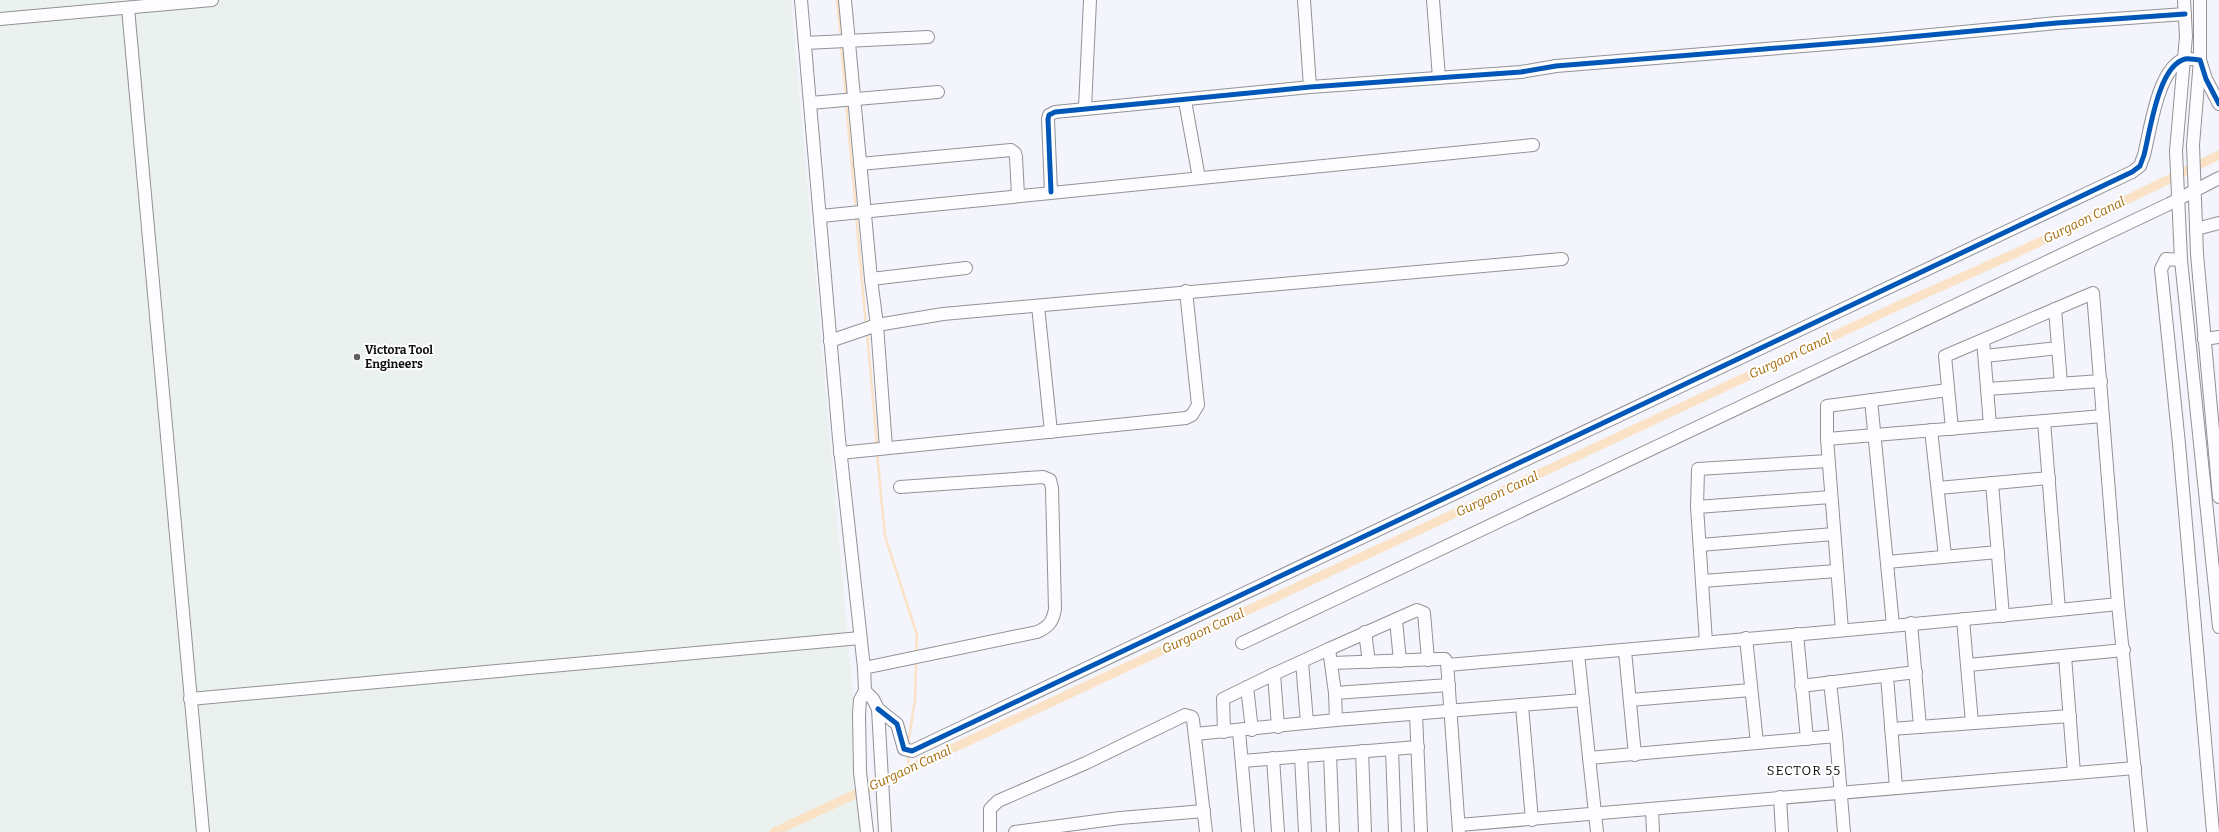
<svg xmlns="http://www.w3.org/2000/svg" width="2219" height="832" font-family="Bitter,serif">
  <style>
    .industrial { fill: #ebf1ee }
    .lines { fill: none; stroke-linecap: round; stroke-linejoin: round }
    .stream { stroke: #fae2c7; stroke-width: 2.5 }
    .canal { stroke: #fae2c7; stroke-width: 9 }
    .minor-casing { stroke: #929296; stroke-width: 14 }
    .minor { stroke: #fdfdff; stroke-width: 12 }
    .cycleway-casing { stroke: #fff; stroke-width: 8 }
    .cycleway { stroke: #0057b8; stroke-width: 5 }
    .poi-dot { fill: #5f5f62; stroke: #fff; stroke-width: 1.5 }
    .labels { text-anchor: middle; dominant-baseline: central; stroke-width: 4; stroke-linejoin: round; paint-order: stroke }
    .poi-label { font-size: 12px; font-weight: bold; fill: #0f0f0f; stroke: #fff; text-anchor: start }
    .water-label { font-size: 13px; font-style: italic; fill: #a56a0b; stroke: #fff }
    .neighbourhood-label { font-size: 13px; letter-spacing: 1px; fill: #0f0f0f; stroke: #fff }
  </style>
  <rect width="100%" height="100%" fill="#f4f4fc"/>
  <!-- industrial -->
  <path class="industrial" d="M0,0H791L865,832H0Z"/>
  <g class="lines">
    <!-- stream -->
    <g class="stream">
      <path d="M837,0L841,38"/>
      <path d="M841,45L846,96"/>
      <path d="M846,103L856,209"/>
      <path d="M856,216L866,325"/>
      <path d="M867,332L877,446"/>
      <path d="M877,453L885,536L917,635L916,653"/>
      <path d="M908,744L915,700L916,660"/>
      <path d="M908,753L909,769"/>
    </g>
    <!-- canal -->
    <path class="canal" d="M774,832L1904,303L2027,248L2219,155"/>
    <defs>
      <g id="minor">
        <path d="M801,0L839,439L864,668L865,691L860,700L859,714L860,772L867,832"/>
        <path d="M845,0L871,279L877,325L886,448"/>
        <path d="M1304,0L1310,87"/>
        <path d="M1433,0L1439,78"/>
        <path d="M2184,0L2186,36L2176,151L2181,260L2219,627"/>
        <path d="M2200,0V60L2193,145L2197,254L2219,497"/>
        <path d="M128,8L203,832"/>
        <path d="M0,19L212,0"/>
        <path d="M805,43L928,37"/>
        <path d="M1185,101L1199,178"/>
        <path d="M810,103L938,92"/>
        <path d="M1085,108L1090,0"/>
        <path d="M860,164L1011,150L1015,153L1016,157L1018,195"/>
        <path d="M1051,192L1048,119L1049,115L1055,112L1310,87L1521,72L1556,66L1877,40L2057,23L2185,14"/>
        <path d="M821,216L1533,145"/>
        <path d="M2196,229L2219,223"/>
        <path d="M2181,260L2166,259L2161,269L2179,444L2213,832"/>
        <path d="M871,279L966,268"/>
        <path d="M1038,306L1051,432"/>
        <path d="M2055,309L2061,384"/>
        <path d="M2204,339L2219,337"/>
        <path d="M1983,340L1990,425"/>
        <path d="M830,341L877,325L943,314L1562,259"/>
        <path d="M1985,356L2058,348"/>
        <path d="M1987,389L2101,381"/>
        <path d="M1871,400L1893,625"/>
        <path d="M2044,421L2059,610"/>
        <path d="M1952,429L1945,356L2093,293L2118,604L2141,832"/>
        <path d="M1931,430L1945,556"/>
        <path d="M1827,439L2103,416"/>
        <path d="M840,453L1186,418L1192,415L1198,405L1186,291"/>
        <path d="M1992,483L2003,616"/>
        <path d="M1938,488L2049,478"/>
        <path d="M1697,507L1831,497"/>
        <path d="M1700,545L1834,534"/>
        <path d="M1887,562L1998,552"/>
        <path d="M1702,581L1837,571"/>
        <path d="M1963,619L1972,723"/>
        <path d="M1396,620L1400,661"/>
        <path d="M1911,623L1920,727"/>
        <path d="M1842,630L1827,439V406L1948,390"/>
        <path d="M1365,632L1369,662"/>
        <path d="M1797,634L1807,739"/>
        <path d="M1746,638L1757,743"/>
        <path d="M1706,642L1697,507L1698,469L1828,461"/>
        <path d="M1242,643L2169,204L2219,178"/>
        <path d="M1329,649L1417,610L1424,613L1428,660"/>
        <path d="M1625,651L1635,755"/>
        <path d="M1578,654L1597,832"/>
        <path d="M2065,656L2074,773"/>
        <path d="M1302,662L1307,722"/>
        <path d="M1332,663L1439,659H1445L1447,662L1459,832"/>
        <path d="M1448,665C1671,646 1895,627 2118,604"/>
        <path d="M1968,665L2124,650"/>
        <path d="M864,668L1037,632C1049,627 1053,621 1055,609L1052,488L1050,480L1043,477L900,487"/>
        <path d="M1887,676L1896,787"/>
        <path d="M1830,682L1836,736"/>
        <path d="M1801,686L1916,672"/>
        <path d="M1247,687L1252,730"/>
        <path d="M865,691L873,699L878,709L885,832"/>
        <path d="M1335,693L1449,685"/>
        <path d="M190,699L860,638"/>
        <path d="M1630,700L1751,690"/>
        <path d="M1522,706L1532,820"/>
        <path d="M878,709L897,724L904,749L912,751L2132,172L2140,166L2144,155C2150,132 2158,66 2185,59C2189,58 2195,60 2200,60L2206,79L2219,104"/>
        <path d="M1416,714L1421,832"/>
        <path d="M1278,727L1274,674L1329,649L1335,693L1336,720"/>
        <path d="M1891,729L2070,716"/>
        <path d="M1239,731L1248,832"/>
        <path d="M1224,732L1223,699L1274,674"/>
        <path d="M1195,734L1336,720L1583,700"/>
        <path d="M1392,749L1395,832"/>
        <path d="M1362,751L1365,832"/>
        <path d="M1330,754L1333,832"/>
        <path d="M1301,756L1305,832"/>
        <path d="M1273,758L1278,832"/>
        <path d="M1589,758L1836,736L1844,832"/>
        <path d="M1242,761L1418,747"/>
        <path d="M1780,797L1782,832"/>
        <path d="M1652,809L1653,832"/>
        <path d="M1459,825L2135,768"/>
        <path d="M990,832V809L998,801L1086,763L1185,715L1192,717L1193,720L1206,832"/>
        <path d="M1015,832L1120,818L1204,811"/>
      </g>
    </defs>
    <!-- minor casing -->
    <use href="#minor" class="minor-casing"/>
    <!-- minor -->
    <use href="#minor" class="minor"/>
    <defs>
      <g id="cycleway">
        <path d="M1051,192L1048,119L1049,115L1055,112L1310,87L1521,72L1556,66L1877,40L2057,23L2185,14"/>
        <path d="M878,709L897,724L904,749L912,751L2132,172L2140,166L2144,155C2150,132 2158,66 2185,59C2189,58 2195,60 2200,60L2206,79L2219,104"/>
      </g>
    </defs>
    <!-- cycleway casing -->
    <use href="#cycleway" class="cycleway-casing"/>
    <!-- cycleway -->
    <use href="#cycleway" class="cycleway"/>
  </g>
  <!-- markers -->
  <circle class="poi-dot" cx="357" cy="357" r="4"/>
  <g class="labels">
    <!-- poi labels -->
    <g class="poi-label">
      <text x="365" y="350">Victora Tool<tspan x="365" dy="14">Engineers</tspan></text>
    </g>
    <!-- water labels -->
    <g class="water-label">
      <text transform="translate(2084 220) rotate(-26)">Gurgaon Canal</text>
      <text transform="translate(1790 356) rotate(-25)">Gurgaon Canal</text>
      <text transform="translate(1497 494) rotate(-25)">Gurgaon Canal</text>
      <text transform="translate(1203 631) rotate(-25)">Gurgaon Canal</text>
      <text transform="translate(910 768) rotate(-25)">Gurgaon Canal</text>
    </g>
    <!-- neighbourhood labels -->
    <g class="neighbourhood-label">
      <text x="1804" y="770">SECTOR 55</text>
    </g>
  </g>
</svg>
